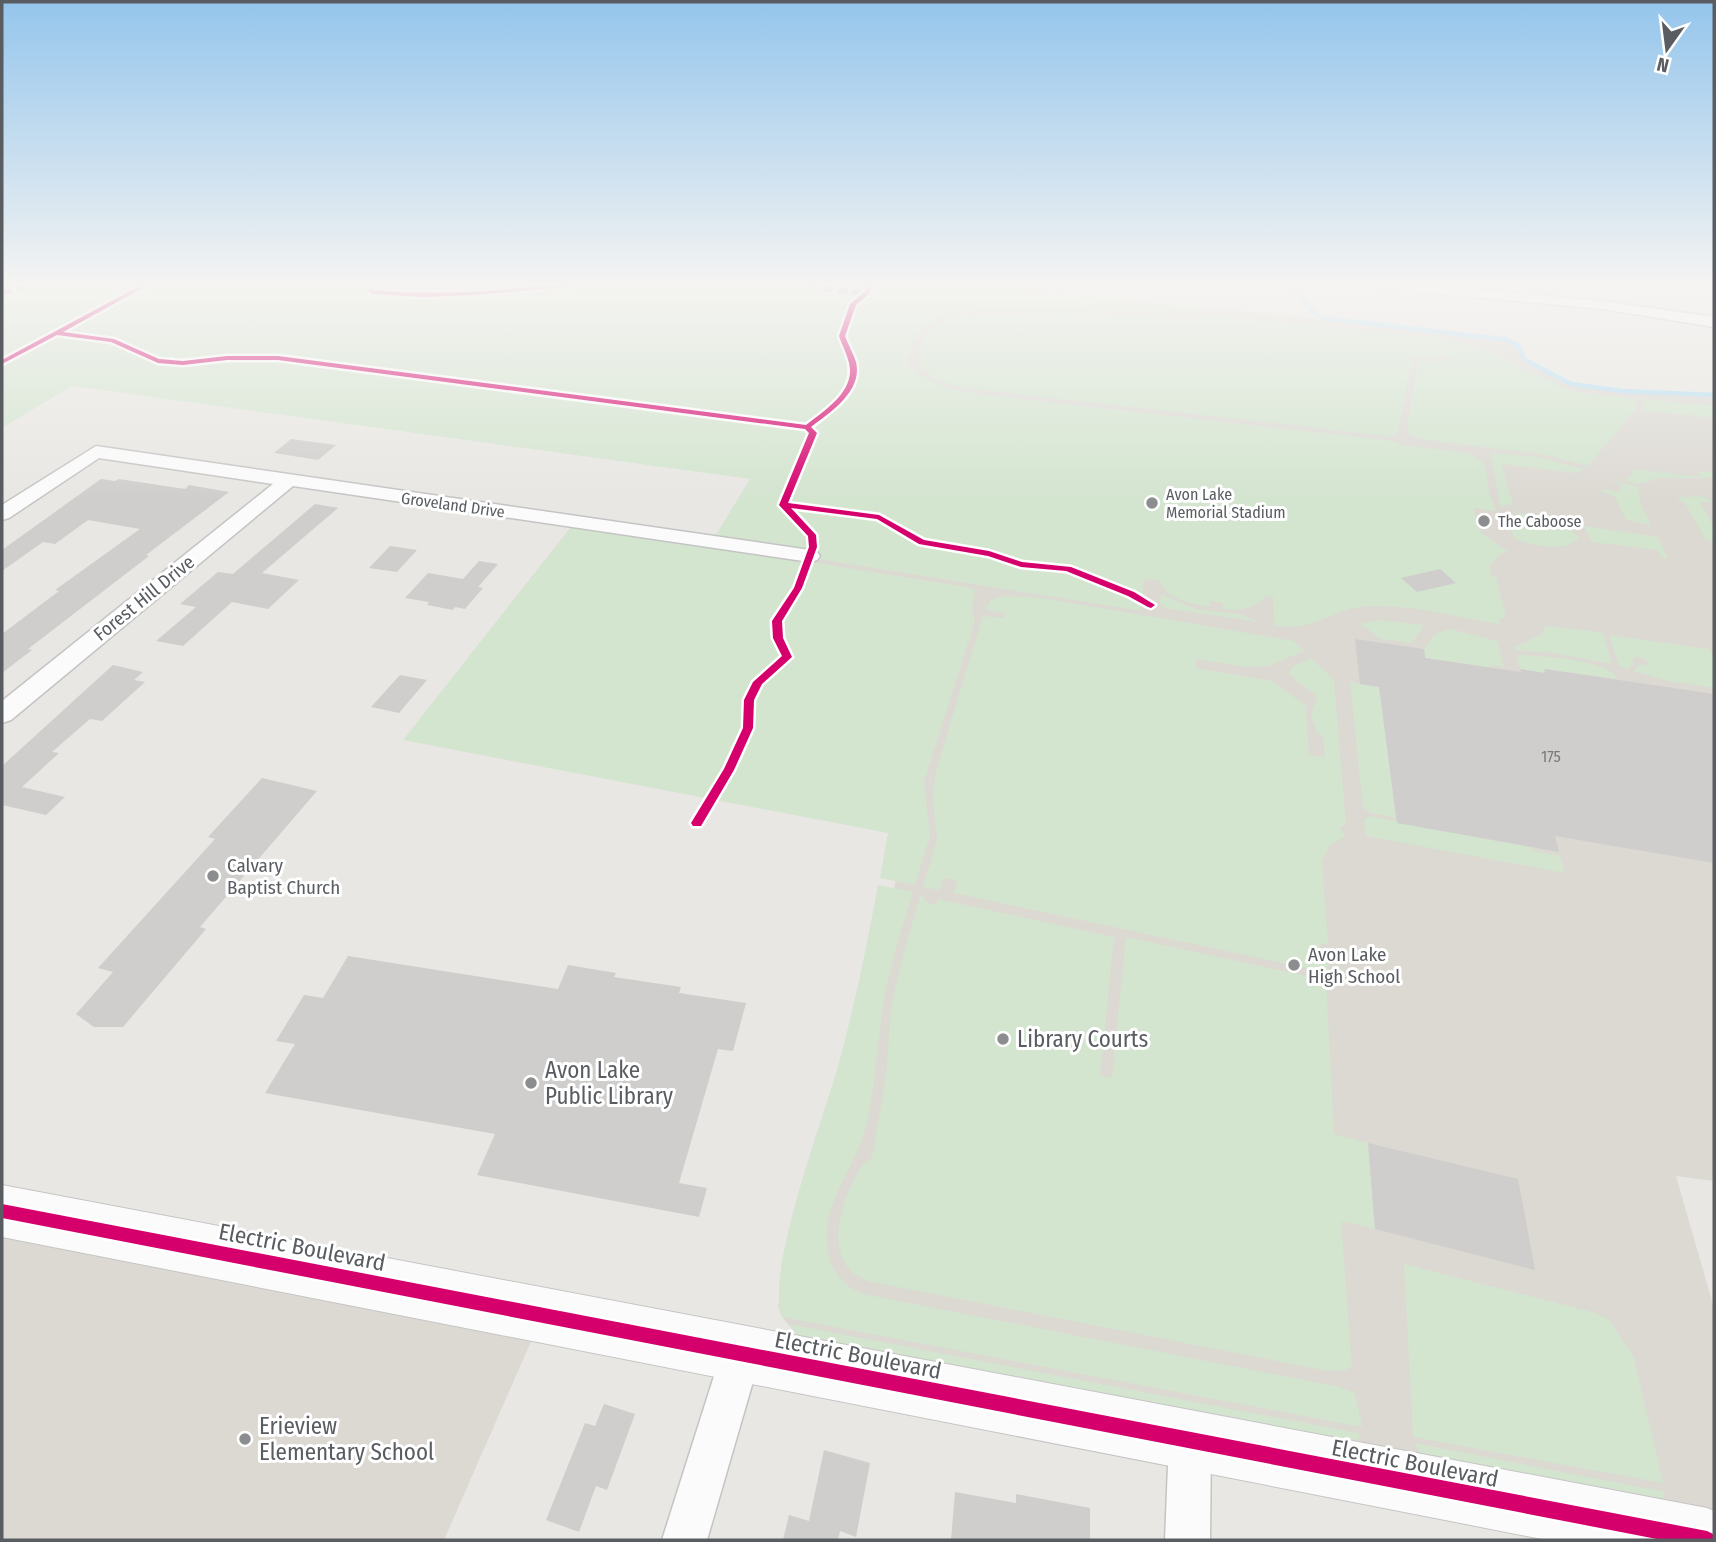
<svg xmlns="http://www.w3.org/2000/svg" width="1716" height="1542" font-family="'Fira Sans Condensed',sans-serif">
  <style>
    .education { fill: #dcd9d3 }
    .green { fill: #d3e4cf }
    .lines { fill: none; stroke-linecap: round; stroke-linejoin: round }
    .stream { stroke: #b7dff3; stroke-width: 4.5 }
    .building { fill: #cfcecc }
    .street-casing { stroke: #c4c4c4; stroke-width: 3 }
    .secondary-casing { stroke: #c5c5c5; stroke-width: 2 }
    .street { fill: #fcfbfb; fill-rule: evenodd }
    .secondary { fill: #fcfbfb; fill-rule: evenodd }
    .quiet { stroke: #8e44ad; stroke-width: 5; stroke-dasharray: 10 5; stroke-linecap: butt }
    .cycleway-casing { stroke: #fff; stroke-width: 5 }
    .cycleway { fill: #d6006c; fill-rule: evenodd }
    .poi-dot { fill: #8b8d8e; stroke: #fff; stroke-width: 2.5 }
    .labels { text-anchor: middle; dominant-baseline: central; stroke-width: 6; stroke-linejoin: round; paint-order: stroke }
    .far-poi-label { font-size: 16px; fill: #595d61; stroke: #fff; text-anchor: start }
    .far-street-label { font-size: 16px; fill: #595d61; stroke: #fff }
    .number-label { font-size: 16px; fill: #787a7d }
    .street-label { font-size: 19px; fill: #595d61; stroke: #fff }
    .poi-label { font-size: 19px; fill: #595d61; stroke: #fff; text-anchor: start }
    .near-poi-label { font-size: 23px; fill: #595d61; stroke: #fff; text-anchor: start }
    .near-street-label { font-size: 23px; fill: #595d61; stroke: #fff }
  </style>
  <rect width="100%" height="100%" fill="#e8e7e3"/>
  <!-- education -->
  <g class="education">
    <path d="M963,284L1508,337L1518,346L1525,360L1571,384L1623,391L1714,395V1181L1676,1176L1714,1308V1520L797,1335L782,1317L778,1306L931,754L460,668L575,522L712,542L814,376Z"/>
    <path d="M2,1229L533,1337L444,1540H2Z"/>
  </g>
  <!-- green -->
  <g class="green">
    <path d="M2,284H963L1208,308V312C1141,315 1075,307 1009,309C986,310 961,309 940,317C921,325 910,344 907,363C928,387 954,390 984,395L1395,441L1401,445L1469,453L1485,464L1489,493L1496,511L1473,508L1480,532L1508,552L1500,554L1489,566L1492,576L1496,577L1506,617L1498,620L1500,624C1460,618 1399,602 1361,607C1325,612 1318,632 1274,625L1273,597L1266,596C1255,609 1239,611 1223,609V603L1210,601V607C1195,605 1163,598 1160,581L1144,579L1141,611L712,542L750,479L72,386L2,428Z"/>
    <path d="M1073,312L1173,319L1223,317L1433,337L1480,348L1571,391L1637,399L1635,410L1588,466L1546,455L1427,440L1410,435L1407,427L1418,361L1428,359L1434,363L1450,360L1442,355L1412,359L1398,432L1393,436H1386L973,389C950,385 910,378 921,346C927,331 939,323 953,316Z"/>
    <path d="M1644,399L1714,406V418L1642,410Z"/>
    <path d="M1491,453L1537,457L1584,469L1576,473L1501,464L1513,504L1500,506Z"/>
    <path d="M1635,469L1700,477L1698,472H1714V478H1659L1637,484L1612,476L1627,480Z"/>
    <path d="M1610,479L1639,487L1640,502L1651,525L1626,520L1615,497L1601,491L1603,489L1618,492L1623,485Z"/>
    <path d="M1701,496L1714,502H1700L1714,527V541L1705,539L1685,503L1676,498Z"/>
    <path d="M1526,514L1569,527L1579,538C1567,553 1530,546 1514,538L1507,515Z"/>
    <path d="M574,524L972,588L975,592L972,609L975,621L924,782L930,836L915,885L880,878L888,833L403,740Z"/>
    <path d="M1584,526L1658,537L1668,558L1661,557L1657,550L1592,542Z"/>
    <path d="M1161,594L1198,610L1240,614L1259,622L1165,608L1160,604Z"/>
    <path d="M1005,596L1042,598L1294,641L1304,651L1269,666L1244,667L1196,659L1195,668L1272,681L1306,706L1309,755L1325,757L1323,736L1317,733L1311,716L1317,696L1288,674L1294,666L1311,658L1334,680L1346,824L1339,828L1346,836L1330,845L1322,861L1328,944H1320L1321,952L1328,953L1329,973L954,893L957,881L943,878L940,890L923,887L937,840L933,798L935,775L983,616L1004,618L1005,613L988,610L987,607L991,600Z"/>
    <path d="M1377,620L1424,625L1412,643L1381,639L1360,624Z"/>
    <path d="M1546,626L1600,632L1603,634L1612,664L1552,653L1516,650L1515,647L1542,634Z"/>
    <path d="M1450,629L1497,641L1504,667L1493,665V668L1425,658L1424,649L1435,634Z"/>
    <path d="M1609,635L1709,649L1714,658V688L1668,681L1634,671L1640,664L1646,666L1650,662L1638,657L1632,659L1634,664L1628,669L1619,666Z"/>
    <path d="M1520,655C1540,656 1610,659 1617,679L1545,669V673L1520,669L1517,658Z"/>
    <path d="M1350,682L1379,687L1396,818L1370,813L1363,807Z"/>
    <path d="M1370,816L1532,847L1533,851L1560,856L1565,873L1366,836L1364,819Z"/>
    <path d="M878,885L913,892C902,928 891,963 884,1000C877,1042 876,1085 866,1126C856,1167 825,1197 827,1241C828,1267 839,1284 863,1294L1340,1387L1355,1393L1362,1427L782,1317C765,1271 824,1117 839,1063C855,1004 867,945 878,885Z"/>
    <path d="M921,895L928,903L936,905L938,899L1114,937L1100,1075L1112,1078L1126,937L1326,980L1334,1134L1368,1143L1375,1229L1341,1221L1352,1366L1343,1371L1323,1370L872,1282C826,1270 835,1218 852,1184C857,1174 861,1163 871,1159L873,1152L886,1076L891,1006L908,936Z"/>
    <path d="M1404,1264L1596,1313L1609,1320L1634,1358L1663,1483L1413,1437Z"/>
    <path d="M788,1324L1362,1434L1353,1446L805,1344Z"/>
    <path d="M1414,1443L1665,1492L1663,1500L1422,1457Z"/>
  </g>
  <g class="lines">
    <!-- stream -->
    <g class="stream">
      <path d="M1289,284L1313,312L1322,318L1508,340L1518,346L1525,360L1571,384L1623,391L1714,395"/>
      <path d="M2,285L5,284"/>
    </g>
  </g>
  <!-- building -->
  <g class="building">
    <path d="M291,439L336,445L318,460L274,453Z"/>
    <path d="M101,479L115,481L119,479L185,489L189,485L229,492L146,555L149,556L28,649L32,650L2,673V634L59,591L55,590L140,529L88,520L55,544L43,542L2,571V550Z"/>
    <path d="M315,504L338,508L262,573L299,580L268,609L232,602L183,646L156,641L196,607L180,604L218,572L233,574Z"/>
    <path d="M390,546L417,550L397,572L369,568Z"/>
    <path d="M479,561L498,564L478,587L483,588L465,609L455,607L453,610L427,605L429,602L405,598L428,573L463,579Z"/>
    <path d="M1440,569L1456,583L1417,592L1401,578Z"/>
    <path d="M1355,639L1424,649L1425,658L1521,672L1520,669L1545,673L1544,669L1714,694V863L1555,836L1559,852L1397,823L1379,687L1360,684Z"/>
    <path d="M113,665L143,672L134,680L145,682L102,721L90,719L52,752L59,753L22,787L65,797L46,815L2,805V766Z"/>
    <path d="M400,675L427,680L399,713L371,707Z"/>
    <path d="M262,778L317,791L200,927L206,929L123,1027H94L76,1014L113,972L98,968L215,839L208,837Z"/>
    <path d="M348,956L558,989L568,965L616,973L614,977L681,987L679,993L746,1003L733,1051L718,1049L679,1183L707,1188L699,1217L477,1175L495,1134L265,1093L295,1044L276,1041L304,995L323,998Z"/>
    <path d="M1368,1143L1518,1179L1535,1270L1375,1229Z"/>
    <path d="M604,1404L635,1414L607,1490L596,1486L579,1532L546,1520L585,1423L595,1426Z"/>
    <path d="M824,1450L870,1463L856,1537L840,1531L838,1540H783L789,1515L809,1521Z"/>
    <path d="M955,1492L1016,1503V1494L1090,1508V1540H951Z"/>
  </g>
  <g class="lines">
    <defs>
      <g id="street">
        <path d="M1368,284H1419L1602,301L1714,317V327L1602,309L1375,288Z"/>
        <path d="M96,446L810,550L817,552L820,556L817,560L810,562L293,486L11,720L2,723V701L273,484L99,458L9,518L2,520V505Z"/>
        <path d="M741,1334L755,1340L761,1354L707,1540H662L721,1354L727,1340Z"/>
        <path d="M1190,1420L1205,1426L1211,1441L1210,1540H1165L1169,1441L1175,1426Z"/>
      </g>
      <path id="secondary" d="M2,1185L1707,1508L1714,1511V1540H1547L2,1237Z"/>
    </defs>
    <!-- street casing -->
    <use href="#street" class="street-casing"/>
    <!-- secondary casing -->
    <use href="#secondary" class="secondary-casing"/>
    <!-- street -->
    <use href="#street" class="street"/>
    <!-- secondary -->
    <use href="#secondary" class="secondary"/>
    <!-- quiet -->
    <g class="quiet">
      <path d="M808,284L832,290L867,293"/>
      <path d="M2,293L30,284"/>
    </g>
    <defs>
      <g id="cycleway">
        <path d="M143,284H150L63,332L114,339L159,359L183,361L227,356H278L806,425C825,410 856,391 849,363C847,354 842,345 839,336L850,304L864,292L868,284H874L869,294L856,305L845,336C848,344 853,353 856,362C863,391 831,412 811,427L817,433L788,503L879,515L924,540L989,551L1022,562L1071,567L1134,592L1155,605L1151,608L1148,607L1128,596L1066,571L1021,567L988,556L919,544L877,519L791,508L816,535L817,547L802,588L782,621L783,638L792,657L762,684L754,700L753,728L734,770L701,826H693L691,823L724,769L743,728L744,700L753,682L782,656L773,638L772,621L794,588L809,547L808,536L779,505L809,433L805,429L278,360H227L183,365L158,363L111,342L57,335L2,364V360Z"/>
        <path d="M361,284H367L374,290C416,294 458,293 500,290C527,288 555,283 582,284L579,286L475,295L423,297L372,294Z"/>
        <path d="M2,1204L1707,1531L1713,1534L1714,1540H1662L2,1218Z"/>
      </g>
    </defs>
    <!-- cycleway casing -->
    <use href="#cycleway" class="cycleway-casing"/>
    <!-- cycleway -->
    <use href="#cycleway" class="cycleway"/>
  </g>
  <!-- sky -->
  <linearGradient id="sky" x2="0" y2="1"><stop stop-color="#94c5ec"/><stop offset="0.57" stop-color="#f5f4f2"/><stop offset="1" stop-color="#f5f4f2" stop-opacity="0"/></linearGradient>
  <rect width="1716" height="500" fill="url(#sky)"/>
  <!-- markers -->
  <g class="poi-dot">
    <circle cx="1152" cy="503" r="7"/>
    <circle cx="1484" cy="521" r="7"/>
    <circle cx="213" cy="876" r="7"/>
    <circle cx="1294" cy="965" r="7"/>
    <circle cx="1003" cy="1039" r="7"/>
    <circle cx="531" cy="1083" r="7"/>
    <circle cx="245" cy="1439" r="7"/>
  </g>
  <g class="labels">
    <!-- far-poi labels -->
    <g class="far-poi-label">
      <text x="1166" y="494">Avon Lake<tspan x="1166" dy="18">Memorial Stadium</tspan></text>
      <text x="1498" y="521">The Caboose</text>
    </g>
    <!-- far-street labels -->
    <g class="far-street-label">
      <text transform="translate(453 505) rotate(8)">Groveland Drive</text>
    </g>
    <!-- number labels -->
    <g class="number-label">
      <text x="1551" y="756">175</text>
    </g>
    <!-- street labels -->
    <g class="street-label">
      <text transform="translate(144 598) rotate(-39)">Forest Hill Drive</text>
    </g>
    <!-- poi labels -->
    <g class="poi-label">
      <text x="227" y="865">Calvary<tspan x="227" dy="22">Baptist Church</tspan></text>
      <text x="1308" y="954">Avon Lake<tspan x="1308" dy="22">High School</tspan></text>
    </g>
    <!-- near-poi labels -->
    <g class="near-poi-label">
      <text x="1017" y="1039">Library Courts</text>
      <text x="545" y="1070">Avon Lake<tspan x="545" dy="26">Public Library</tspan></text>
      <text x="259" y="1426">Erieview<tspan x="259" dy="26">Elementary School</tspan></text>
    </g>
    <!-- near-street labels -->
    <g class="near-street-label">
      <text transform="translate(302 1247) rotate(11)">Electric Boulevard</text>
      <text transform="translate(858 1355) rotate(11)">Electric Boulevard</text>
      <text transform="translate(1415 1463) rotate(11)">Electric Boulevard</text>
    </g>
  </g>
  <!-- border -->
  <rect width="1716" height="1542" fill="none" stroke="#595d61" stroke-width="7"/>
  <!-- north arrow -->
  <g transform="translate(1667 49) rotate(194)" stroke="#ffffff" stroke-width="5" paint-order="stroke">
  <path d="M0-5L12 26L0 18L-12 26Z" fill="#595d61"/>
  <text y="-10" font-size="19" font-weight="bold" text-anchor="middle" fill="#595d61">N</text>
  </g>
</svg>
